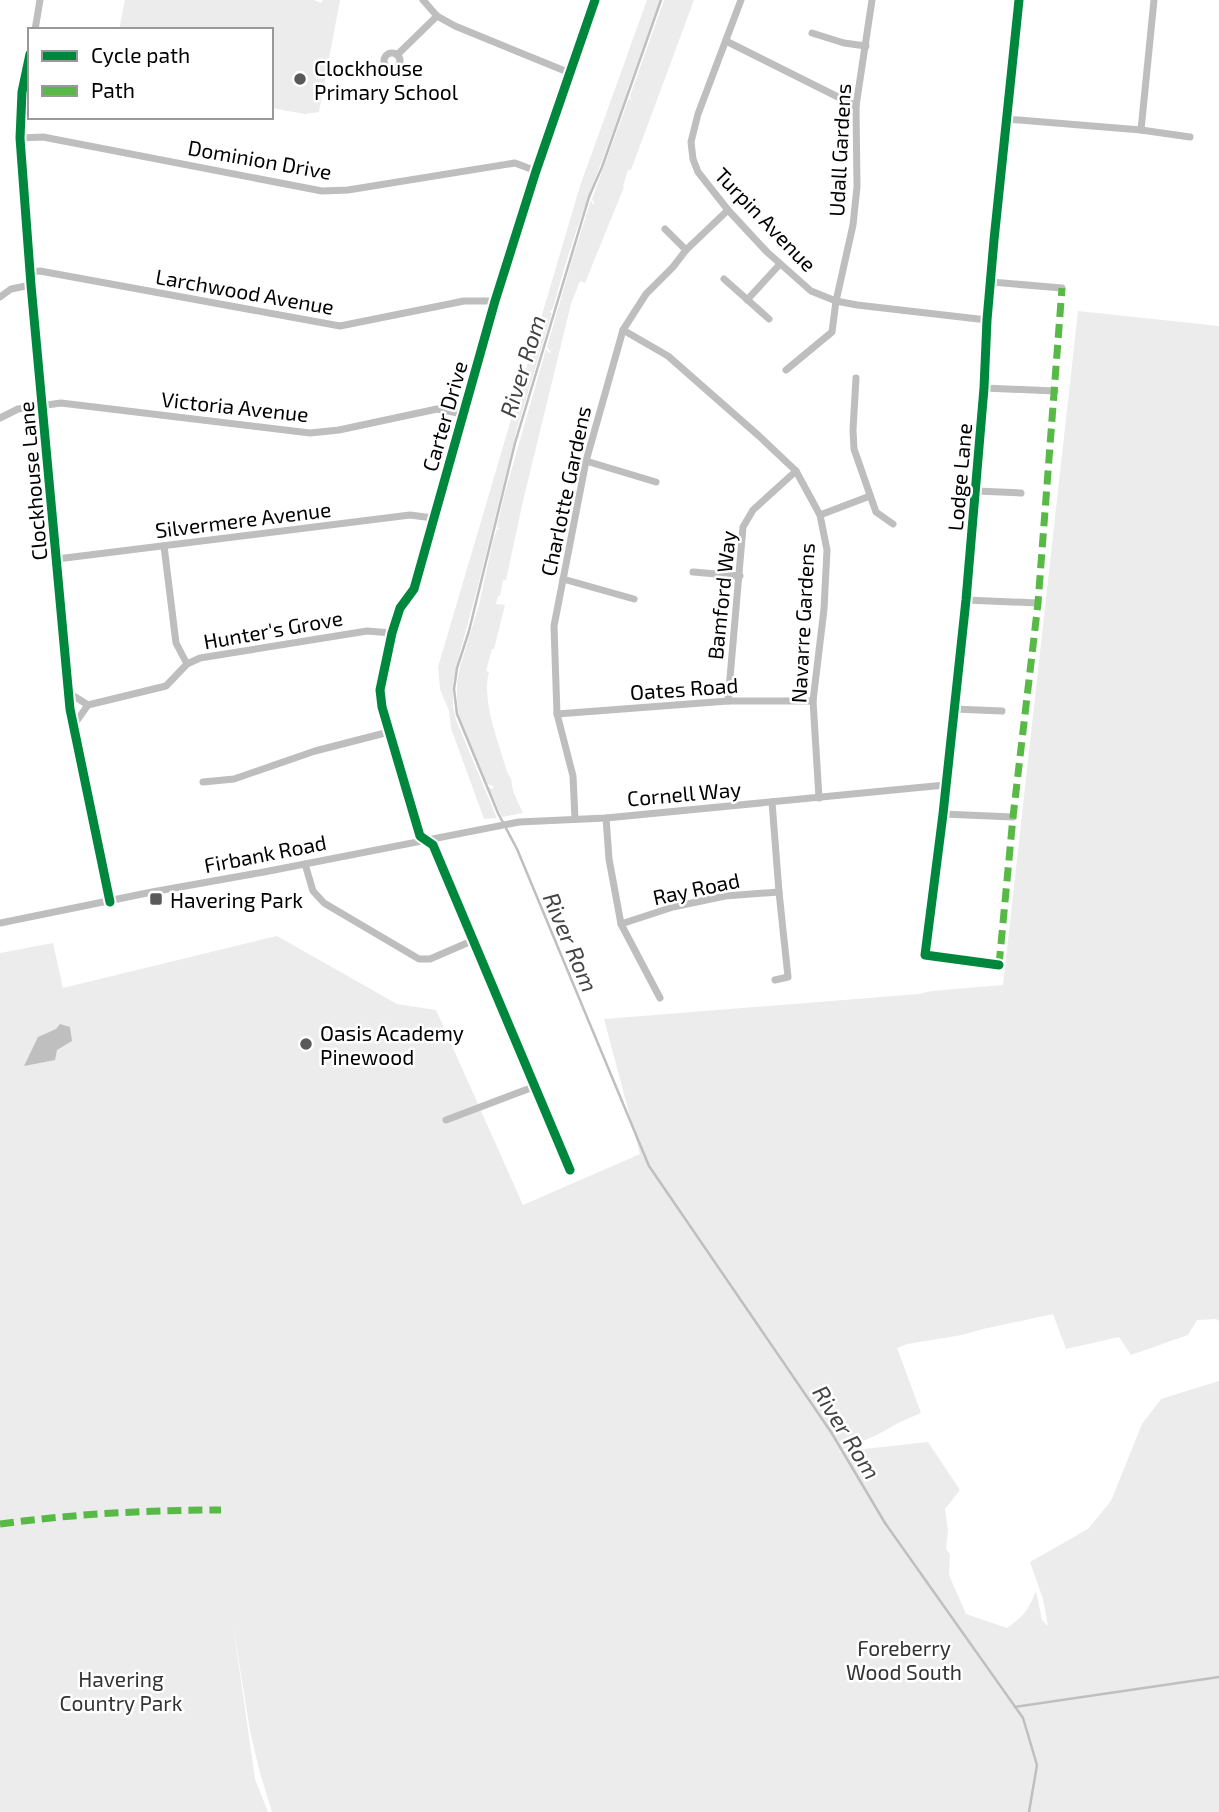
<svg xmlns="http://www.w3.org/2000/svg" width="1219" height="1812" font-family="'Exo 2',sans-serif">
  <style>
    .green { fill: #ececec }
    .water { fill: #bfbfbf }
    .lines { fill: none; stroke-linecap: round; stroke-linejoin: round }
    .stream { stroke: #bfbfbf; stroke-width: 2.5 }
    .street { stroke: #bebebe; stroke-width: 7 }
    .quiet { stroke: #58b947; stroke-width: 7; stroke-dasharray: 14 7; stroke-linecap: butt }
    .cycleway-casing { stroke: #fff; stroke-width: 13 }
    .cycleway { stroke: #00873e; stroke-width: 9 }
    .poi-dot { fill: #595959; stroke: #fff; stroke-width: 2.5 }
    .labels { text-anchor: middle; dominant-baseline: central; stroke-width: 5; stroke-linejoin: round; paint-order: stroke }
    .poi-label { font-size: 21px; fill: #000; stroke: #fff; text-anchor: start }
    .street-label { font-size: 21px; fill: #000; stroke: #fff }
    .park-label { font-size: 21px; fill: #333; stroke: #fff }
    .water-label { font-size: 23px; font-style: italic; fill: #444; stroke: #fff }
  </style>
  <rect width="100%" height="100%" fill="#fff"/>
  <!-- green -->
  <g class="green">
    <path d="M125,0H314L321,3L323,0H340L319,112L305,114L271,108V30H119Z"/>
    <path d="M647,0H660L628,88H626L628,89C604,160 573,229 555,302L552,310L549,312L552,313L517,429L479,582L457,663L453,683V706L456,720L497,818L484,819L451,728L449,711L440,689L438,667L580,186Z"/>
    <path d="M664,0H694L631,170H628L623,186L624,187L585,283L580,281L571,304L523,501L506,580H503L500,596H498L496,604L505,605L494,649H492L486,671L489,672C481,701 499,743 507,772L511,779L513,791L523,813L502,817L488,787L493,789L494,787L486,783L459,718L457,698V683L460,667L479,605L493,541L497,529H500L497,526L504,496L546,349L549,353L551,352L547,347L572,260L591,200L593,205L594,203L592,199L629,98L632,102L630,96Z"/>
    <path d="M1078,311L1219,326V1321L1216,1319L1197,1320L1188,1335L1131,1355L1119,1337L1066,1349L1053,1314L983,1329L962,1335L907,1344L897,1348L921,1413L900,1422L877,1435L837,1452L928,1442L960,1490L945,1509L948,1530L946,1549L950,1554L949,1575L966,1614L1007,1628C1024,1616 1028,1611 1036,1591L1042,1620L1048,1626L1043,1599L1030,1562L1088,1529L1111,1501L1142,1424L1161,1399L1219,1381V1812H272L260,1773L250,1731L233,1624L255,1779L268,1812H0V953L53,943L63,988L277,936L397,1004L436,1010L523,1205L640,1154L604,1019L919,994L932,991L1003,985Z"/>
  </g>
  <!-- water -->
  <path class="water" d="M60,1024L70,1027L72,1041L57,1050L55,1060L24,1066L38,1037L56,1029Z"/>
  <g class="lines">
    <!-- stream -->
    <g class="stream">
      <path d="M661,0L602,167L589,197L515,443L469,631L457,668L454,689L457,714L498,813L517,849L649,1166L831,1432L885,1523L1023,1718L1037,1765L1029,1812"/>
      <path d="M1015,1707L1219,1677"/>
    </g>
    <!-- street -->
    <g class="street">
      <path d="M423,0L437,16L455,26L570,73"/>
      <path d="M741,0L698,114L691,142L693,159L698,172L728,210L767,252L811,291L836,301L857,305L987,320"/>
      <path d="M35,30L40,0"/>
      <path d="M812,33L844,43L866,46"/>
      <path d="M726,41L856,106"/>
      <circle cx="392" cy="61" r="8"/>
      <path d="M30,54L22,92L20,138L31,285L70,709L110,902"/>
      <path d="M397,55L437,16"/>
      <path d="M1006,119L1141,130L1190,137"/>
      <path d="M1141,130L1154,0"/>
      <path d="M20,138L43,137L322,191L348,190L515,163L536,171"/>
      <path d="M665,229L686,250"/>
      <path d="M30,272L40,271L340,326L464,301H495"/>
      <path d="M724,279L769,319"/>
      <path d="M991,282L1062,288"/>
      <path d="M0,297L11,289L31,285"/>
      <path d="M747,300L780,264"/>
      <path d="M623,330L668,356L759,436L796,471L820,515L827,550L824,609L813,701L819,798"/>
      <path d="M786,370L832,332L836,301L853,225L857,187L856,106L872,0"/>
      <path d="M856,378L853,430L854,449L876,512L893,524"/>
      <path d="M984,388L1055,391"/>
      <path d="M0,418L18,409L61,403L310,433L339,430L437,409L463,414"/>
      <path d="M586,461L656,482"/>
      <path d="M976,491L1021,493"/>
      <path d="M820,515L870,496"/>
      <path d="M164,546L176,643L187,664"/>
      <path d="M57,559L410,515L433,518"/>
      <path d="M693,572L740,576"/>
      <path d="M563,579L634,599"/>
      <path d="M966,600L1038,603"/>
      <path d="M69,693L88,705"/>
      <path d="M728,701L743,527L753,510L796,471"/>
      <path d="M88,705L166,686L187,664L200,658L367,631L392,633"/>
      <path d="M954,709L1002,711"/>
      <path d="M557,714L728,701H813"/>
      <path d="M73,726L88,705"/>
      <path d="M203,782L234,779L315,751L389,732"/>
      <path d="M772,802L779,892L788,977L775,980"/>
      <path d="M943,814L1013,817"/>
      <path d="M606,818L609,859L621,924L660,998"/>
      <path d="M575,819L573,776L557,714L554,626L586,461L623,330L646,294L673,267L686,250L728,210"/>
      <path d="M305,864L313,891L324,903L419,959H430L474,940"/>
      <path d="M0,923L152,892L264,872L519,822L606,818L945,785"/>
      <path d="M621,924L673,907L725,896L779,892"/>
      <path d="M999,965L925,955L943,814L966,600L984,388L987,320L994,240L1019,0"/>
      <path d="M446,1120L536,1086"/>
      <path d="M570,1170L433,845L420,836L382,707L380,690L392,633L400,608L414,589L495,301L536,171L595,0"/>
    </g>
    <!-- quiet -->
    <g class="quiet">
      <path d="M999,965L1013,817L1038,603L1062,288"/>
      <path d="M0,1524C73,1514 147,1510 221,1510"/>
    </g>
    <defs>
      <g id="cycleway">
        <path d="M30,54L22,92L20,138L31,285L70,709L110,902"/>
        <path d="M999,965L925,955L943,814L966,600L984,388L987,320L994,240L1019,0"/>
        <path d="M570,1170L433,845L420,836L382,707L380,690L392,633L400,608L414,589L495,301L536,171L595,0"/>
      </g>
    </defs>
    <!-- cycleway casing -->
    <use href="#cycleway" class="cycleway-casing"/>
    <!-- cycleway -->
    <use href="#cycleway" class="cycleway"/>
  </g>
  <!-- markers -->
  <g class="poi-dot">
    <circle cx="300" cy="79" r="7"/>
    <rect x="149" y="892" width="14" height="14" rx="3.5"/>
    <circle cx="306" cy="1044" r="7"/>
  </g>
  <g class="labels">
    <!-- poi labels -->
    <g class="poi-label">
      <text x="314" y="67">Clockhouse<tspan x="314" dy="24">Primary School</tspan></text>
      <text x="170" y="899">Havering Park</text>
      <text x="320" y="1032">Oasis Academy<tspan x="320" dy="24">Pinewood</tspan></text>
    </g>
    <!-- street labels -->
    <g class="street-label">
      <text transform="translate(839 150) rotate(-87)">Udall Gardens</text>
      <text transform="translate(260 159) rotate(10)">Dominion Drive</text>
      <text transform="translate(766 219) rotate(46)">Turpin Avenue</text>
      <text transform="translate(245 291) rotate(10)">Larchwood Avenue</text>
      <text transform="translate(235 406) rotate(6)">Victoria Avenue</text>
      <text transform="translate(444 416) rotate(-74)">Carter Drive</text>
      <text transform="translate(959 477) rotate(-85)">Lodge Lane</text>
      <text transform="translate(32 481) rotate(-95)">Clockhouse Lane</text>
      <text transform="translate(565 491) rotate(-78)">Charlotte Gardens</text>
      <text transform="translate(243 519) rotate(-7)">Silvermere Avenue</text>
      <text transform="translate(721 595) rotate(-84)">Bamford Way</text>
      <text transform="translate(802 623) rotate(-87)">Navarre Gardens</text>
      <text transform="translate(273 629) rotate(-10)">Hunter's Grove</text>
      <text transform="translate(684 688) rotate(-4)">Oates Road</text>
      <text transform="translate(684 793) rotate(-5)">Cornell Way</text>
      <text transform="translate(265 853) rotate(-11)">Firbank Road</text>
      <text transform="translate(696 888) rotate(-12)">Ray Road</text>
    </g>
    <!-- park labels -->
    <g class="park-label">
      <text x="904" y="1647">Foreberry<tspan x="904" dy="24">Wood South</tspan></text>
      <text x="121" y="1678">Havering<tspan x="121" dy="24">Country Park</tspan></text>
    </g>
    <!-- water labels -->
    <g class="water-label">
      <text transform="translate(522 366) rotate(-73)">River Rom</text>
      <text transform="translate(571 942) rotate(67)">River Rom</text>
      <text transform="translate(847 1432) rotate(58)">River Rom</text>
    </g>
  </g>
  <!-- legend -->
  <rect x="28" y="28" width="245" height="91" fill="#ffffff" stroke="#999999" stroke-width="2"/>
  <rect x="42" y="51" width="35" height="10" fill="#00873e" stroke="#999999" stroke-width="2"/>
  <text x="91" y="63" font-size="21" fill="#000000">Cycle path</text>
  <rect x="42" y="86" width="35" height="10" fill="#58b947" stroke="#999999" stroke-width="2"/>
  <text x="91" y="98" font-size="21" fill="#000000">Path</text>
</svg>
